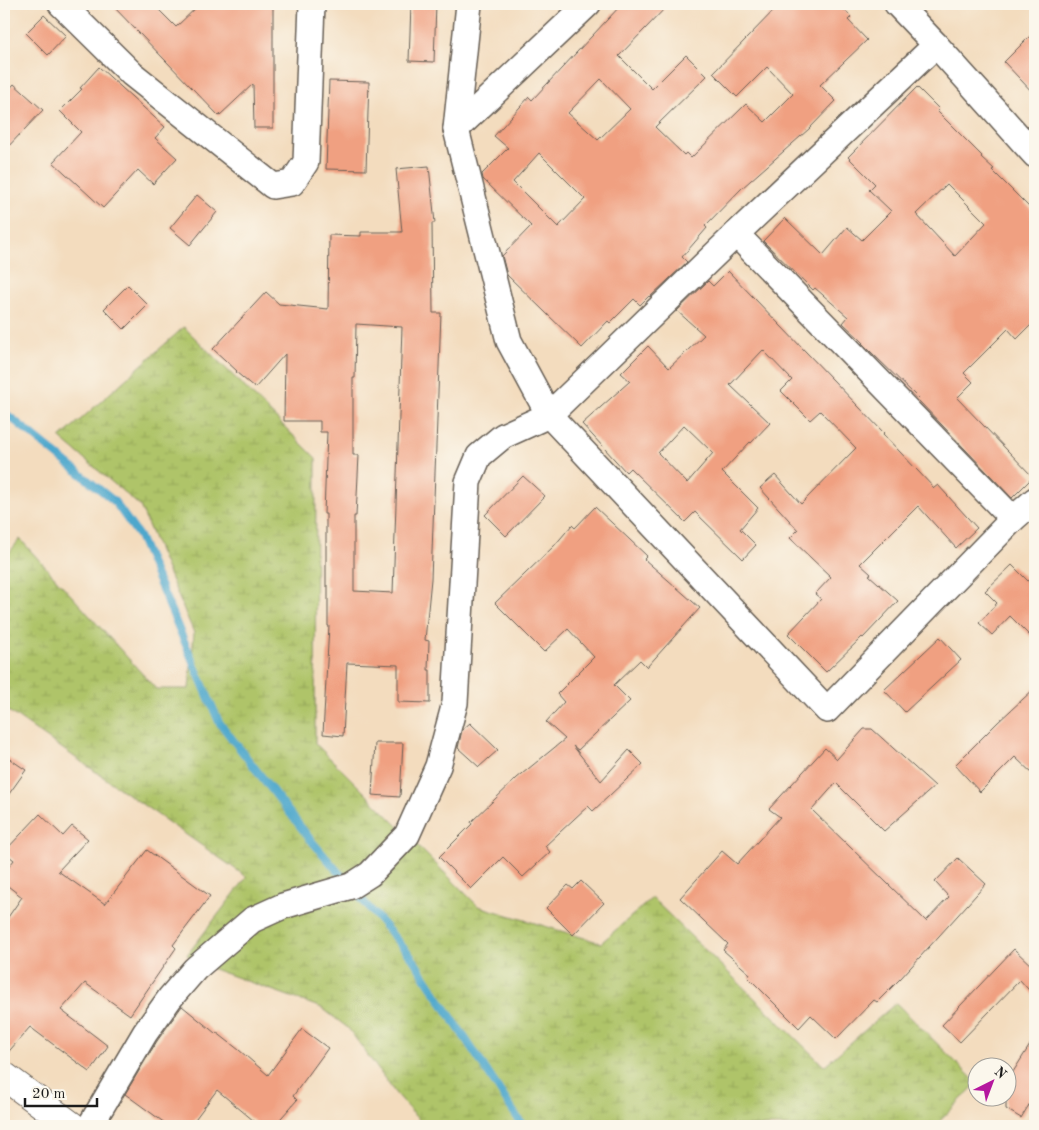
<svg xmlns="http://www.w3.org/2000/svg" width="1039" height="1130" font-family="'Old Standard TT',serif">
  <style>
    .wetland { fill: url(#wetland-marsh); stroke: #667042 }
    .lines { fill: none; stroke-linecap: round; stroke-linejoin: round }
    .stream { stroke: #4ea7cc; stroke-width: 8 }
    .building { fill: #f0a081; fill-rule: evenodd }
    .minor-casing { stroke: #675f55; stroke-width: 28 }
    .tertiary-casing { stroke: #675f55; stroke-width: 30 }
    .minor { stroke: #fff; stroke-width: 25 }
    .tertiary { stroke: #fff; stroke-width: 28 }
  </style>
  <defs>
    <pattern id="wetland-marsh" width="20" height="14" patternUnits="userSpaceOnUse" patternTransform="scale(1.25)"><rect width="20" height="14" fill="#afc469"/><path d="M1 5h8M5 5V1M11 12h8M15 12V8" fill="none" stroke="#96a85a"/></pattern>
  </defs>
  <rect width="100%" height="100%" fill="#fbf7ec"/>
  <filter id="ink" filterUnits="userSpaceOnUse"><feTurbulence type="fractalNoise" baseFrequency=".02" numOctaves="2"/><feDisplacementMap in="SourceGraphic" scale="10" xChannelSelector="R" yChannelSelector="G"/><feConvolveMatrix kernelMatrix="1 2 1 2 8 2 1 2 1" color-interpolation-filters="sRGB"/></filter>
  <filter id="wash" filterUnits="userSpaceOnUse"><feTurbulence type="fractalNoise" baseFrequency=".0096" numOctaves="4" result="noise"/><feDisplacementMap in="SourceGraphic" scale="20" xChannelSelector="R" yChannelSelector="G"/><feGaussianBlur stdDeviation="1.12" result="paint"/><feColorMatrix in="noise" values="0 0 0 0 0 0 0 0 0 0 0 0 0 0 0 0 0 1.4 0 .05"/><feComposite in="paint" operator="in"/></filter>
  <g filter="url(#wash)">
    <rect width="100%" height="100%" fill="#f3dcbe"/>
    <!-- wetland -->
    <path class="wetland" d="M184,327L316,458L315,743L478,906L601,943L652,898L824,1066L896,1003L976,1082V1084L935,1126H424L396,1094L348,1028L322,1008L199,964L187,955L247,877L4,708V559L20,539L156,689H189L194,633L140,506L60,438Z"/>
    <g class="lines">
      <!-- stream -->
      <g class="stream">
        <path d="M4,412L114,501L139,536L219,722L310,839L413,959L523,1126"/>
        <path d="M1033,1126L1035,1123"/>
      </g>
    </g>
    <g id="blocks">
      <!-- building -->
      <g class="building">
        <path d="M111,4H153L176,27L200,4H273V128H254L253,84L219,116Z"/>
        <path d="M411,4H436L434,62L409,61Z"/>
        <path d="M622,4H669L619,56L652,89L686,55L707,76L655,127L684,155L686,153L691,158L746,104L765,122L793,94L767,67L737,97L713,73L780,4H839L851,17L848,20L867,40L820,85L836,101L809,129L742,188L705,226L707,228L682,257L687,262L650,297L649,296L640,305L634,299L610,323L608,321L582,348L507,275L502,256L531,226L483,179L482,174L508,148L494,136L529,97L532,100ZM601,79L630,109L598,140L568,113ZM539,153L585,199L558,227L513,182Z"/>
        <path d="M44,15L66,36L48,55L26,33Z"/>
        <path d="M1035,31V95L1004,62Z"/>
        <path d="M99,67L165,127L155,138L177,158L153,184L138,170L103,208L53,162L81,132L60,111L82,89L80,88Z"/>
        <path d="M329,81L369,82L366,170L326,169Z"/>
        <path d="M14,84L43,110L4,151V95Z"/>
        <path d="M917,87L939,109L937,111L982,156L981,157L994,169L992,170L1035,213V321L1017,339L1008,329L964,373L973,382L957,398L1033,477L1012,498L918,400L919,399L870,351L862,343L863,342L843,323L848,317L815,288L813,290L763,241L785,218L823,255L847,227L862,240L891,211L869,190L875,184L848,157ZM947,184L986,223L955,256L916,214Z"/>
        <path d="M429,166L435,223H432L433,313H441L431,579L425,640L429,641L428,670H430V703L398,702V665L347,663L343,736L323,734L329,626H328V586H326V514H324L327,432H320V421H284L285,354L255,388L236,372L237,371L213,349L266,292L279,304L328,309L329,235L361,236V232H402L396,169ZM356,324L402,327L393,593L354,591V516H356L359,455H353V378H355Z"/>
        <path d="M197,195L217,212L190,245L170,228Z"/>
        <path d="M728,271L884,433L883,434L934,488L938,485L977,528L956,548L918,506L860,564L871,574L869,575L898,601L863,638L862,637L826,672L788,634L821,599L815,594L831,577L790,538L798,530L760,488L775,475L801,504L856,448L820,411L810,420L781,391L792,380L763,350L730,385L770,423L751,443L750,442L722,472L758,508L740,529L756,545L743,559L695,512L685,522L630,468L626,472L582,424L630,381L621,373L648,346L669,368L704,335L677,311L708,281L713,286ZM684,425L713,453L687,483L658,453Z"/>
        <path d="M128,285L148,305L124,329L104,309Z"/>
        <path d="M523,476L545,496L506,536L485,515Z"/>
        <path d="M595,507L647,556L644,559L700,608L647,667L640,660L614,685L630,701L578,750L573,746L601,781L629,750L643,764L593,811L588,806L545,846L550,852L523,877L503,857L471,889L439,857L472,824L471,822L517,778L565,739L546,722L564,702L557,694L594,657L568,629L544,652L495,603L554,546L572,525L575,528Z"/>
        <path d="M1012,565L1035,588V641L1010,616L992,635L979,623L997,603L985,591Z"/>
        <path d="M940,637L961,660L905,712L884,690Z"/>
        <path d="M1035,688V776L1015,757L980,792L955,765L998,722Z"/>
        <path d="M470,723L498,750L479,767L458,748L462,730Z"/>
        <path d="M864,729H872L935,786L884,831L836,783L812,810L926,921L949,897L935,882L958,858L986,884L901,978L877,1002L874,1000L836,1039L811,1015L799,1028L748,977L750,974L723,950L728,944L680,898L722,851L737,864L780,817L769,809L825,748L837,759Z"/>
        <path d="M375,743H403L400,797L372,795Z"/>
        <path d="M4,755L26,770L4,801Z"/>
        <path d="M40,814L63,836L72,826L88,839L58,871L105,904L147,850L210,896L173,945L176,948L130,1015L85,983L61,1010L108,1046L90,1072L30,1027L4,1057V923L22,897L4,883V873L14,860L4,852Z"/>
        <path d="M581,881L604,903L573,935L546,908L568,885L573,889Z"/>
        <path d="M1014,949L1035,969V997L1020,980L960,1042L942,1025Z"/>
        <path d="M182,1006L215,1033L216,1032L239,1050L268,1075L302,1029L328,1048L293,1096L297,1100L274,1126H260L217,1090L190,1126H169L125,1094L157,1041Z"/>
        <path d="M1035,1037V1095L1021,1118L1006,1109V1083Z"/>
      </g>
    </g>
  </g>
  <g filter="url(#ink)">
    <use href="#blocks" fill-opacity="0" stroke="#675f55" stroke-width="1"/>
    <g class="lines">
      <defs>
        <g id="minor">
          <path d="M61,4L132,74L273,186L292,183L306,162L312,4"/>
          <path d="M469,4L456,129L509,341L549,415L827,710L1013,519L1035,500"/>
          <path d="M897,4L936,45L1035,155"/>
          <path d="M456,129L588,4"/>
          <path d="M736,234L1013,519"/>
          <path d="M90,1126L145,1033L170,998L195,969L252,920L283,906L351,886L370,874L407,835L438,766L455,703L468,482L479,456L503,436L549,415L736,234L936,45"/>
        </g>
        <path id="tertiary" d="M4,1076L72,1126"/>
      </defs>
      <!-- minor casing -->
      <use href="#minor" class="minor-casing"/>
      <!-- tertiary casing -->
      <use href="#tertiary" class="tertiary-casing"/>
      <!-- minor -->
      <use href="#minor" class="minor"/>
      <!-- tertiary -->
      <use href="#tertiary" class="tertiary"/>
    </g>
  </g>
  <!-- margin -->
  <rect width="1039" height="1130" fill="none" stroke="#fbf7ec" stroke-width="20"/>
  <!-- north arrow -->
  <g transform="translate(992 1082) rotate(42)"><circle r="24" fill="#fbf7ec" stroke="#a29f99"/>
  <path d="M0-4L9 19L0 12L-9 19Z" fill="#b5179e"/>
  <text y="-8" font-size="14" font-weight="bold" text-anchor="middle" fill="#1c1c1c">N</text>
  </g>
  <!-- scale -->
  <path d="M25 1098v8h72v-8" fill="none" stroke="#1c1c1c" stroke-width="2.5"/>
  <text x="32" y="1098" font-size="15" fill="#1c1c1c" stroke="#fbf7ec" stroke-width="4" paint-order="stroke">20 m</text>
</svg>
